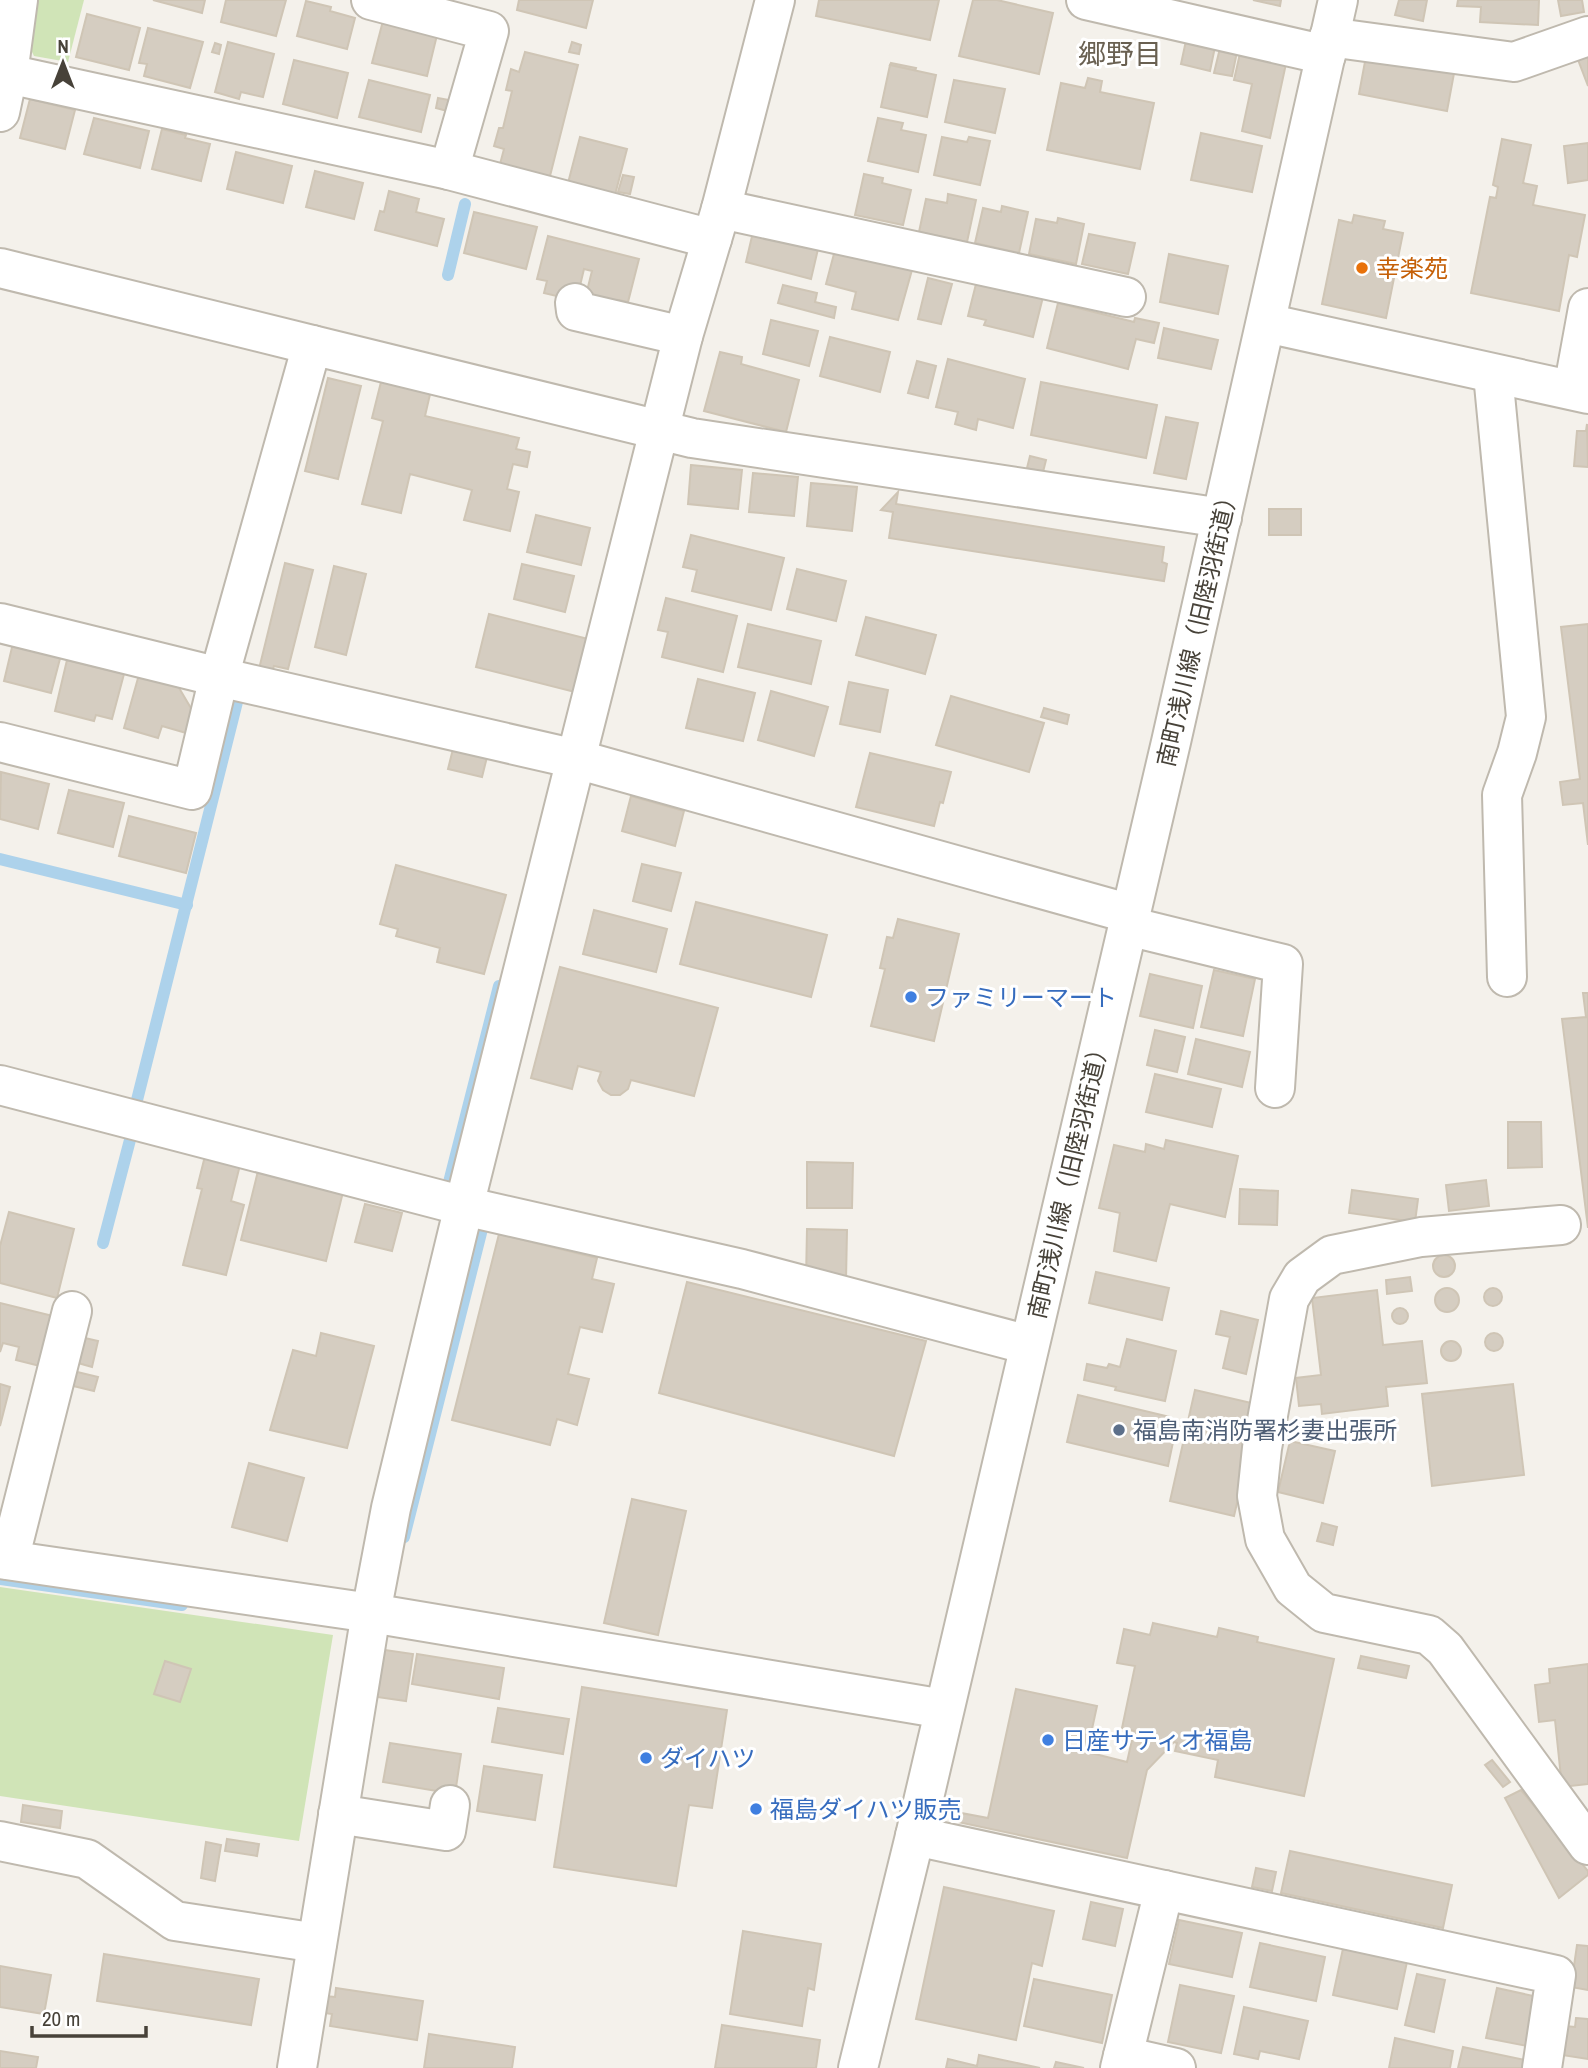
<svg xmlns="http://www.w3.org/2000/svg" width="1588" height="2068" font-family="'Archivo Narrow','Noto Sans JP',sans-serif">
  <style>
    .green { fill: #d0e4b7 }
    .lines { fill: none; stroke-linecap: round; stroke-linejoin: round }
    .stream { stroke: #add2eb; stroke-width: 12 }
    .building { fill: #d5cdc1; stroke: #cfc5b5; stroke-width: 2 }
    .minor-casing { stroke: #bfb9ae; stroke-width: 42 }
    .minor { stroke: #fff; stroke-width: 38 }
    .food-dot { fill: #e8710a; stroke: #fff; stroke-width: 2.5 }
    .shop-dot { fill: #3f7fe0; stroke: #fff; stroke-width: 2.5 }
    .service-dot { fill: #5c6f8a; stroke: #fff; stroke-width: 2.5 }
    .labels { text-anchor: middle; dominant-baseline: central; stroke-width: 6; stroke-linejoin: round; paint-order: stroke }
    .food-label { font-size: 24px; fill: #c56008; stroke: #fff; text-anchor: start }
    .street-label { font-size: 24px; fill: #474239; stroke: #fff }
    .shop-label { font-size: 24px; fill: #366cbe; stroke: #fff; text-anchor: start }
    .service-label { font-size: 24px; fill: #4e5e75; stroke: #fff; text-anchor: start }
    .quarter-label { font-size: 28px; fill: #696051; stroke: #fff }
  </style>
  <rect width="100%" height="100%" fill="#f4f1eb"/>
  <!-- green -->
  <g class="green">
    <path d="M29,0H84L68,62L34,56L24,35Z"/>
    <path d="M0,1587L333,1635L299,1841L0,1796Z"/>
  </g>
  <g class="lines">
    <!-- stream -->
    <g class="stream">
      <path d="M448,275L465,204"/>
      <path d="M0,859L187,905"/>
      <path d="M134,1112L238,698"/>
      <path d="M446,1194L499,986"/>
      <path d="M103,1243L131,1136"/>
      <path d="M404,1537L482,1229"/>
      <path d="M0,1579L182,1605"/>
    </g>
  </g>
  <!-- building -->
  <g class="building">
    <path d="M153,0H205L202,13Z"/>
    <path d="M226,0H286L276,36L221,22Z"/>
    <path d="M519,0H593L586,28L517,10Z"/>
    <path d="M819,0H939L930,40L816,16Z"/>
    <path d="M973,0H997L1053,13L1039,74L959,56Z"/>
    <path d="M1253,0H1281L1280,6Z"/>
    <path d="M1399,0H1427L1423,21L1395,15Z"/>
    <path d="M1458,0H1539L1538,25L1480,22L1481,7L1457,6Z"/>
    <path d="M1558,0H1582L1584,12L1561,16Z"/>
    <path d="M306,1L331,7L330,11L355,18L347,49L297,36Z"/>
    <path d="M87,14L140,28L129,70L76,57Z"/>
    <path d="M384,17L438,31L427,76L372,63Z"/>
    <path d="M148,28L203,42L190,88L144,76L147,64L139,63Z"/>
    <path d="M1187,36L1216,42L1210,71L1181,64Z"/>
    <path d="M228,42L274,54L263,97L241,92L239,99L215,92Z"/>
    <path d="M572,42L581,45L579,54L569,52Z"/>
    <path d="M215,43L221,45L219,54L212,52Z"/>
    <path d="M1221,44L1238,47L1232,76L1214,73Z"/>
    <path d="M1241,49L1287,59L1270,138L1242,131L1252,84L1234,80Z"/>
    <path d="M1367,51L1455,68L1447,111L1359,94Z"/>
    <path d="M525,52L578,65L549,180L499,168L504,149L494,146L499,128H503L512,91L506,90L511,69L519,72Z"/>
    <path d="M1588,53V86L1577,57Z"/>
    <path d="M294,60L348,73L337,118L283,104Z"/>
    <path d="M891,63L916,68L915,71L890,65Z"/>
    <path d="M890,65L936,75L927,117L881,107Z"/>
    <path d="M1088,78L1102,81L1100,92L1154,103L1140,169L1047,150L1061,83L1085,88Z"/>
    <path d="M369,80L430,95L421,132L359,117Z"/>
    <path d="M954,80L1005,89L995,133L945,122Z"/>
    <path d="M438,98L449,100L447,111L436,108Z"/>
    <path d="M30,99L75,110L65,149L20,138Z"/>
    <path d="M94,118L149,131L140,168L84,154Z"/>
    <path d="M878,118L903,123L901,130L926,135L918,172L868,161Z"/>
    <path d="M162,129L186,135L185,138L210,144L201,181L152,169Z"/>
    <path d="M1201,133L1262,146L1252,192L1191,180Z"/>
    <path d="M580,137L627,149L615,195L568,183Z"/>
    <path d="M942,137L967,142L969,137L990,141L980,185L934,175Z"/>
    <path d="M1502,139L1531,145L1523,183L1537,186L1533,205L1585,215L1577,257L1569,255L1559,311L1471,293L1490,197L1496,198L1498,187L1493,185Z"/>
    <path d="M1588,143V180L1568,183L1564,146Z"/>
    <path d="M236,152L292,166L283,203L227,189Z"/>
    <path d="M315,171L363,183L354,219L306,207Z"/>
    <path d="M864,174L883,178L882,183L911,190L903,225L855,215Z"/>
    <path d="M623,175L634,177L630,194L618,192Z"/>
    <path d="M389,191L419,199L416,212L444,219L437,246L375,230L380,211L384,212Z"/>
    <path d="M948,194L976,200L967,242L919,232L926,199L947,203Z"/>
    <path d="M1002,206L1028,212L1019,253L975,243L983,208L1001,212Z"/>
    <path d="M474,212L537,227L526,269L464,253Z"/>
    <path d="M1354,215L1385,221L1383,229L1403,233L1386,318L1322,304L1339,220L1352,223Z"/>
    <path d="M1058,218L1084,224L1076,264L1029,254L1036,219L1057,223Z"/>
    <path d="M753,232L818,249L811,279L746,262Z"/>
    <path d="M1089,234L1135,243L1128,274L1082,264Z"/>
    <path d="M548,236L639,259L628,302L618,300L616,306L585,299L592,271L584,269L579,290L569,299L544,293L547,281L537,279Z"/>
    <path d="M835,250L912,270L898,320L852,309L856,292L826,284Z"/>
    <path d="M1169,254L1228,266L1218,314L1160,302Z"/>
    <path d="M928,278L952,284L941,324L918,319Z"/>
    <path d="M977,280L1043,297L1033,337L984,325L986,320L968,316Z"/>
    <path d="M783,285L817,293L815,302L836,307L834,318L778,303Z"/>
    <path d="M1058,303L1134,322L1135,318L1159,323L1154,343L1136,339L1128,369L1047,348Z"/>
    <path d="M771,320L818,331L809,366L763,354Z"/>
    <path d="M1164,328L1218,340L1211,369L1158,358Z"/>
    <path d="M830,337L890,352L880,392L820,376Z"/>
    <path d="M720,352L742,357L741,364L799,380L786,432L704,411Z"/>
    <path d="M948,359L1025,379L1013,428L978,419L976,430L955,424L958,412L936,407Z"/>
    <path d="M917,361L936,366L928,398L908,393Z"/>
    <path d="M328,378L361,386L338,479L305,471Z"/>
    <path d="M382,378L431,390L425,416L519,438L516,449L530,452L527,467L513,464L507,489L519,492L510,531L464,520L472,490L410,474L401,513L362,504L383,421L372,418Z"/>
    <path d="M1041,382L1157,405L1146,458L1031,435Z"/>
    <path d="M1166,417L1198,423L1186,479L1154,473Z"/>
    <path d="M1587,424L1588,467L1574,466L1577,431H1586Z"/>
    <path d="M1030,456L1046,460L1043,472L1027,468Z"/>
    <path d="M691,465L742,470L738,509L688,504Z"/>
    <path d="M753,473L798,477L794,516L749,512Z"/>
    <path d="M811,483L857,487L852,531L807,526Z"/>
    <path d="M898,492L896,504L1164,547L1162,562L1167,564L1164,581L889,538L893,512L881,510Z"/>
    <rect x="1269" y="509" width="32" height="26"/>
    <path d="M536,515L590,528L581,565L527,552Z"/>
    <path d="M691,535L784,558L771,610L692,591L697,570L683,567Z"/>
    <path d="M285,563L313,570L288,669L274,666L272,672L259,669Z"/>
    <path d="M522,564L574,576L565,612L514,599Z"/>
    <path d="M334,566L366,574L346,655L315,647Z"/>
    <path d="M797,569L846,581L836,621L787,609Z"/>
    <path d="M666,598L737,616L723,672L662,657L668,632L658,630Z"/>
    <path d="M489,614L592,640L579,693L476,667Z"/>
    <path d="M866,617L936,635L925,674L856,655Z"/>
    <path d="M748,624L821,641L811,684L738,667Z"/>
    <path d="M1588,624V845L1583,803L1563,805L1560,782L1580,779L1561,627Z"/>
    <path d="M14,639L62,651L51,693L4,681Z"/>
    <path d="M67,660L124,674L112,719L96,715L94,721L55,711Z"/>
    <path d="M140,671L175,681L192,710L186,733L162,726L158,738L124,728Z"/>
    <path d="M698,679L755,693L743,741L686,728Z"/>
    <path d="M849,682L888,690L880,732L840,724Z"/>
    <path d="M771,691L828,707L814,756L758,740Z"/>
    <path d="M951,696L1044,723L1029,772L936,745Z"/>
    <path d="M1044,708L1069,715L1067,724L1041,717Z"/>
    <path d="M454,745L488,753L482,777L448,769Z"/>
    <path d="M870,753L951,772L943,803L940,802L934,826L856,807Z"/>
    <path d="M1,772L49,784L38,829L0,819Z"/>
    <path d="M69,790L124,803L113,847L58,833Z"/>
    <path d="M631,796L684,811L675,846L622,831Z"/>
    <path d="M129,816L196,833L186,873L119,856Z"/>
    <path d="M642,864L681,873L671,911L633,901Z"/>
    <path d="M396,865L506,895L484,974L437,962L440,948L396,936L398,929L380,924Z"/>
    <path d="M696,902L827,935L811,997L680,964Z"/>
    <path d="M594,910L667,929L656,972L583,954Z"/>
    <path d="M898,919L959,934L934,1041L871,1026L885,969L880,968L887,937L893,938Z"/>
    <path d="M560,967L718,1008L694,1096L631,1080L628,1089L620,1095H611L603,1090L598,1081L601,1072L578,1066L572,1089L531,1078Z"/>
    <path d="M1214,970L1255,979L1243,1036L1201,1027Z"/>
    <path d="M1150,974L1202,986L1193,1028L1140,1016Z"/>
    <path d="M1583,993H1588V1228L1562,1019L1586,1017Z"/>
    <path d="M1155,1030L1185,1037L1177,1072L1147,1065Z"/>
    <path d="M1196,1039L1250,1052L1242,1087L1188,1074Z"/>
    <path d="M1155,1074L1221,1089L1212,1127L1146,1112Z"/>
    <path d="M1508,1122H1541L1542,1167L1508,1168Z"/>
    <path d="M1166,1140L1238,1156L1225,1217L1170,1204L1156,1261L1114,1251L1120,1213L1099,1208L1114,1145L1145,1152L1146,1144L1164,1149Z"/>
    <path d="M205,1156L240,1165L231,1201L244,1205L226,1275L183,1265L202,1189L197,1188Z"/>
    <path d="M807,1162L853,1163L852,1208H807Z"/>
    <path d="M258,1171L343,1192L326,1261L241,1240Z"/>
    <path d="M1486,1180L1489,1206L1449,1211L1446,1185Z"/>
    <path d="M1240,1189L1278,1191L1277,1225L1239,1224Z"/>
    <path d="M1352,1190L1418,1199L1415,1222L1349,1213Z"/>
    <path d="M365,1204L402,1213L392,1251L355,1242Z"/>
    <path d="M9,1212L74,1229L57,1298L0,1283V1246Z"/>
    <path d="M807,1229L847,1230L846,1280L806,1279Z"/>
    <path d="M499,1234L597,1258L592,1279L614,1284L602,1332L580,1327L568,1374L589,1379L577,1425L557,1419L550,1445L452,1420Z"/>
    <circle cx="1444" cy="1266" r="11"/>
    <path d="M1096,1272L1169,1288L1162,1320L1089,1303Z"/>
    <path d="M1410,1277L1412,1291L1387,1294L1386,1280Z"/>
    <path d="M687,1282L926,1341L894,1456L659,1393Z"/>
    <circle cx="1493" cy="1297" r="9"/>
    <circle cx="1447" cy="1300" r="12"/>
    <path d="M1377,1290L1383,1345L1422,1341L1427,1383L1386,1387L1388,1406L1322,1414L1321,1404L1299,1406L1296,1378L1321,1375L1312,1298Z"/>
    <path d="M0,1303L61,1318L48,1368L16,1360L19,1347L3,1343L0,1352Z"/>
    <circle cx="1400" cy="1316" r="8"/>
    <path d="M1221,1311L1258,1320L1246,1374L1223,1368L1230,1337L1216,1334Z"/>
    <path d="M321,1333L374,1346L347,1448L270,1430L293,1350L316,1356Z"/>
    <circle cx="1494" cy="1342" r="9"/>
    <path d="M85,1338L98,1341L92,1367L78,1363Z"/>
    <path d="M1127,1339L1176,1351L1165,1401L1115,1390L1116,1387L1084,1380L1087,1364L1107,1368L1109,1364L1120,1367Z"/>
    <circle cx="1451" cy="1351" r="10"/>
    <path d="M69,1370L98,1377L94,1391L65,1384Z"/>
    <path d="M0,1384L10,1387L0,1426Z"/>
    <path d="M1513,1384L1524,1475L1432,1486L1422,1394Z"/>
    <path d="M1195,1390L1260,1405L1234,1516L1170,1501Z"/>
    <path d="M1078,1395L1170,1417L1169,1422L1177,1423L1168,1466L1067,1442Z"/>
    <path d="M1290,1441L1335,1451L1323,1503L1278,1492Z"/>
    <path d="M249,1463L304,1478L287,1541L232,1527Z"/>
    <path d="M632,1499L686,1511L658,1635L604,1623Z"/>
    <path d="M1322,1523L1337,1527L1333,1545L1317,1541Z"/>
    <path d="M1153,1623L1217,1637L1219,1628L1258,1637L1257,1642L1334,1659L1304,1796L1215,1777L1218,1760L1175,1751L1177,1743L1174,1742L1147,1770L1127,1858L958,1822L961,1813L988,1818L1016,1689L1097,1706L1087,1752L1127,1762L1134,1731L1122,1728L1135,1666L1117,1663L1124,1629L1150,1635Z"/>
    <path d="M385,1650L413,1654L406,1701L377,1697Z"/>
    <path d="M417,1654L504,1668L499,1699L412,1684Z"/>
    <path d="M1361,1656L1409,1666L1406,1678L1358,1668Z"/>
    <path d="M165,1661L191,1669L180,1702L154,1694Z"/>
    <path d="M1588,1664V1784L1562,1787L1555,1720L1539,1722L1535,1685L1550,1683L1549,1669Z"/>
    <path d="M582,1687L727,1710L712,1808L689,1805L676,1886L554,1867Z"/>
    <path d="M498,1708L569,1719L563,1754L492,1742Z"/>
    <path d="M390,1743L461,1754L455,1794L383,1782Z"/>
    <path d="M1492,1760L1510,1782L1503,1787L1485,1765Z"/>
    <path d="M484,1766L542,1775L535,1820L477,1811Z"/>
    <path d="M1521,1790L1588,1871V1875L1559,1898L1505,1798Z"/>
    <path d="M23,1805L62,1811L60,1828L21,1822Z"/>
    <path d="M227,1839L259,1844L257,1856L225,1851Z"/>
    <path d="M206,1842L221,1845L215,1881L201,1878Z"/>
    <path d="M1290,1851L1452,1885L1443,1928L1281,1893Z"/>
    <path d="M1256,1868L1276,1872L1272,1891L1252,1887Z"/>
    <path d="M944,1887L1054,1911L1042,1966L1032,1963L1016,2040L916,2019Z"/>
    <path d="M1091,1902L1123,1909L1115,1946L1083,1939Z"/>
    <path d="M1179,1920L1242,1933L1232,1977L1169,1964Z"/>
    <path d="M743,1931L821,1944L814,1990L808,1988L802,2026L730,2014Z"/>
    <path d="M1260,1943L1325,1957L1316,2001L1250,1987Z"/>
    <path d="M1344,1944L1408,1957L1397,2009L1333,1995Z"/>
    <path d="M1577,1945L1588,1946V1990L1571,1987Z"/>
    <path d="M104,1954L259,1979L251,2025L97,2001Z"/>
    <path d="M0,1966L51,1975L44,2014L0,2007Z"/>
    <path d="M1417,1974L1445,1980L1434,2032L1405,2025Z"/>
    <path d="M1034,1979L1112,1995L1102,2043L1024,2026Z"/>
    <path d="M1180,1985L1234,1996L1221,2053L1168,2042Z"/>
    <path d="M336,1988L423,2001L417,2040L330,2026L332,2014L324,2013L326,1996L335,1997Z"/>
    <path d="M1497,1988L1538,1997L1527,2046L1486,2038Z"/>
    <path d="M1244,2007L1308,2021L1299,2059L1260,2051L1258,2059L1234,2054Z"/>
    <path d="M1576,2018L1588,2019V2059L1562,2055L1566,2026L1575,2027Z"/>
    <path d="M722,2025L820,2040L816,2068H715Z"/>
    <path d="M429,2034L515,2047L512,2068H424Z"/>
    <path d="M1395,2038L1453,2051L1450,2068H1389Z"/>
    <path d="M1463,2047L1525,2060L1523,2068H1458Z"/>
    <path d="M0,2051L38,2057L36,2068H0Z"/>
    <path d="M979,2055L1040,2068H946L948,2059L977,2066Z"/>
    <path d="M1056,2062L1084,2068H1054Z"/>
  </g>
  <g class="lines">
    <defs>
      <g id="minor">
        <path d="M18,0L8,74L449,170L712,239"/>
        <path d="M371,0L489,31L449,170"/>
        <path d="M1086,0L1326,55"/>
        <path d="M1329,37L1514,62L1588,36"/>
        <path d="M0,112L8,74"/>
        <path d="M721,209L1126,297"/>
        <path d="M0,268L312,345"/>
        <path d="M575,303L576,311L683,336"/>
        <path d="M1266,323L1588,394"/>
        <path d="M1493,374L1526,717L1517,753L1502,795L1507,977"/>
        <path d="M1573,390L1588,308"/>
        <path d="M0,623L219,677L576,759L1131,914"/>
        <path d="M0,742L192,790L219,677L312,345L692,438L1222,518"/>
        <path d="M1128,926L1283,964L1275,1088"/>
        <path d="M0,1085L464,1206L742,1269L1029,1345"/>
        <path d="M1561,1225L1421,1237L1332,1255L1302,1277L1289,1299L1262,1448L1257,1496L1265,1539L1293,1588L1324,1613L1429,1635L1445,1649L1588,1845"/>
        <path d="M0,1559L371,1613L944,1709"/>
        <path d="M9,1560L72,1311"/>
        <path d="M338,1814L446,1831L450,1805"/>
        <path d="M915,1836L1556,1975L1542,2068"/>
        <path d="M0,1841L87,1859L175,1921L317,1943"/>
        <path d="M1123,2056L1176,2068"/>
        <path d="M297,2068L371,1613L391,1508L464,1206L576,759L683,336L721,209L775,0"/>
        <path d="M858,2068L915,1836L1171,742L1338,0"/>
        <path d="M1120,2068L1164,1890"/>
      </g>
    </defs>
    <!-- minor casing -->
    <use href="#minor" class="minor-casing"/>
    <!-- minor -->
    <use href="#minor" class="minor"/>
  </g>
  <!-- markers -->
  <circle class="food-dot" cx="1362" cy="268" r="7"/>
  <g class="shop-dot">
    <circle cx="911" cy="997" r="7"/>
    <circle cx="1048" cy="1740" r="7"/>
    <circle cx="646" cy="1758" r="7"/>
    <circle cx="756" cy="1809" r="7"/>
  </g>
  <circle class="service-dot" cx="1119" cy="1430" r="7"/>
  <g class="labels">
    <!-- food labels -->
    <g class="food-label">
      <text x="1376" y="268">幸楽苑</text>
    </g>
    <!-- street labels -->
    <g class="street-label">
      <text transform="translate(1197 626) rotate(-77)">南町浅川線（旧陸羽街道）</text>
      <text transform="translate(1068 1178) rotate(-77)">南町浅川線（旧陸羽街道）</text>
    </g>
    <!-- shop labels -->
    <g class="shop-label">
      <text x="925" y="997">ファミリーマート</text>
      <text x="1062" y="1740">日産サティオ福島</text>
      <text x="660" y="1758">ダイハツ</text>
      <text x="770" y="1809">福島ダイハツ販売</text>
    </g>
    <!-- service labels -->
    <g class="service-label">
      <text x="1133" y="1430">福島南消防署杉妻出張所</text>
    </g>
    <!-- quarter labels -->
    <g class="quarter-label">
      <text x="1120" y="54">郷野目</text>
    </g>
  </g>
  <!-- north arrow -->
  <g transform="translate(63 63)" stroke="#ffffff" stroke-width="5" paint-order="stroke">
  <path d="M0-5L12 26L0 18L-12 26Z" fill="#474239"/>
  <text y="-10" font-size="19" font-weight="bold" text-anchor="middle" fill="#474239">N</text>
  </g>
  <!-- scale -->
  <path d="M32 2026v10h114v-10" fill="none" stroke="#474239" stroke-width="3.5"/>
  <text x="42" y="2026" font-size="21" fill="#474239" stroke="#ffffff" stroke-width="5" paint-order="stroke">20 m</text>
</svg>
